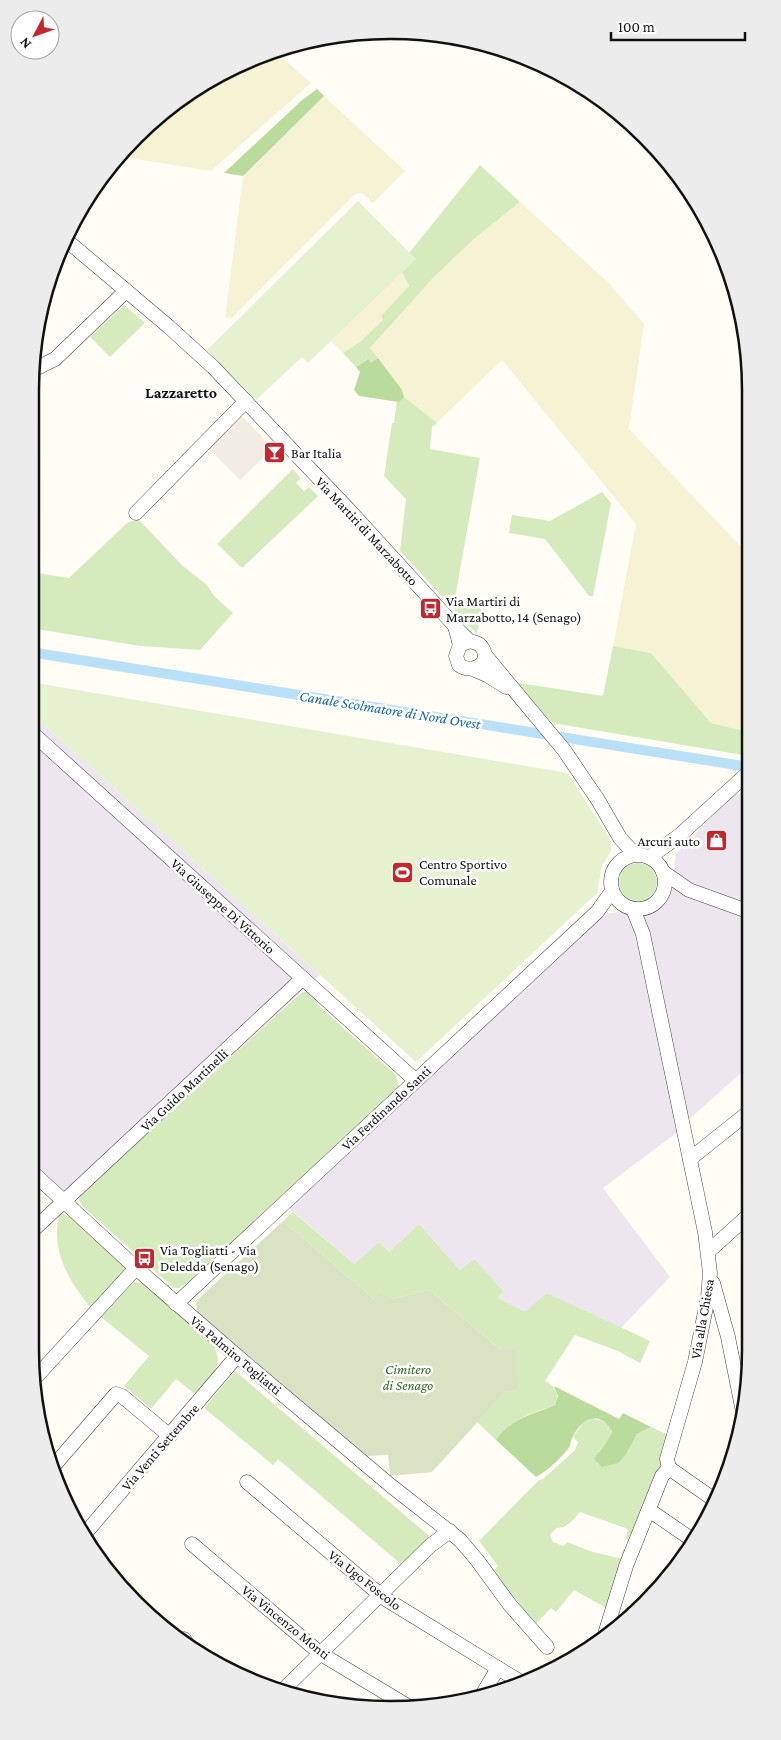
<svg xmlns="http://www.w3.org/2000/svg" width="781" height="1740" font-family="'Crimson Pro',serif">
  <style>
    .industrial { fill: #eee6ef }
    .farmland { fill: #f6f3d4 }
    .green { fill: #d5ebbd }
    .forest { fill: #b9dc9c }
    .cemetery { fill: #d9e3c4 }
    .pitch { fill: #e6f2cf }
    .plaza { fill: #f1ede2 }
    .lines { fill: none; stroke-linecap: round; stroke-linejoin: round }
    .canal { stroke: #b9e0f7; stroke-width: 10 }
    .minor-casing { stroke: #444; stroke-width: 15 }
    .minor { stroke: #fff; stroke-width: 14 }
    .labels { text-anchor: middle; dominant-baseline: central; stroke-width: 5; stroke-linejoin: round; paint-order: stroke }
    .poi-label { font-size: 14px; fill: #111; stroke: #fff; text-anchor: start }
    .street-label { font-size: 14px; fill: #111; stroke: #fff }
    .park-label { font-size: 14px; font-style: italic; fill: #2f6b1f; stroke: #fff }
    .water-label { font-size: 15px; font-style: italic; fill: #1768a6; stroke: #fff }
    .quarter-label { font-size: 16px; font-weight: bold; fill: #111; stroke: #fff }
    .rim { fill: none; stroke: #111; stroke-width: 2.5 }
  </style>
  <rect width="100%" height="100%" fill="#fffdf5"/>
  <!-- industrial -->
  <g class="industrial">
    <path d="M30,712L320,975L72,1202L30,1164Z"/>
    <path d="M734,793L749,796L750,1065L686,1122L679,1131L603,1188L670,1277L621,1328L547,1293L525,1313L498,1298L474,1259L461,1271L419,1224L389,1252L379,1242L354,1264L288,1207L604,914L657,907L671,887L676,854Z"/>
  </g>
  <!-- farmland -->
  <g class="farmland">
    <path d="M275,51L311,83L211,171L117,156L171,104L231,67Z"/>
    <path d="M324,96L405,171L372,204L368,198L362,193L356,194L351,198L233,317L225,318L243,176Z"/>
    <path d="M520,202L609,283L644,324L629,429L749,555V732L711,723L651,653L613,646L636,524L502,360L437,423L404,397L402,390L370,348L433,278L475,238Z"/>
    <path d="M402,272L409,286L381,316L383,320L361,341L343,353L331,341Z"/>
  </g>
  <!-- green -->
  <g class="green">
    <path d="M480,165L520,202L475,238L433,278L370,348L378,358L371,363L367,359L356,367L343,353L361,341L383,320L381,316L409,286L402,272L415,259L409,253Z"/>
    <path d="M124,305L145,323L110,357L90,337Z"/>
    <path d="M404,397L437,423L432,427L430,449L480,458L455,598L482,604L477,634L400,551L406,499L384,476L392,423H394L397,401Z"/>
    <path d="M293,469L300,478L296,483L304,491L309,487L318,496L242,568L217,544Z"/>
    <path d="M602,492L611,503L593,596H589L545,539L509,533L512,515L550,521Z"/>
    <path d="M138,519L183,566L207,585L214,596L233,613L200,650L141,646L30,628V572L69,578L127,523Z"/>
    <path d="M613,646L651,653L711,723L749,732V756L552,723L519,687V683L603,696Z"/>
    <circle cx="638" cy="882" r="19"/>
    <path d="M307,991L318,997L317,1004L396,1075L399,1085L397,1089L186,1284L179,1288H174L82,1206L79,1200L81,1194L301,993Z"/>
    <path d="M60,1212L72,1218L124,1267L125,1271L92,1309C69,1282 49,1249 60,1212Z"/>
    <path d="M293,1212L354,1264L379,1242L389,1252L419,1224L460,1270L474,1259L503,1291L498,1298L525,1312L547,1293L650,1341L640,1363L618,1351L575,1335L545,1381C556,1387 560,1393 555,1405C534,1413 509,1419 496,1440L477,1422L506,1391L501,1350L429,1290L392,1299H374L283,1221Z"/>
    <path d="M134,1282L143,1283L212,1343C227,1367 210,1377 195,1394L176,1379L151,1409L124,1386L149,1356L101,1317Z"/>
    <path d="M235,1371L427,1534L429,1536L427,1540L402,1565L278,1459L273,1465L204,1408Z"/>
    <path d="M591,1419C601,1419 608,1422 612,1433L608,1441L598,1452L602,1467L618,1462L625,1456L637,1434L651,1427L671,1436L633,1542L626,1539L628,1529L580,1512C573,1520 568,1528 556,1528L550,1535L553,1542L563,1546L568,1542C585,1550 601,1555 621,1558L623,1549L629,1550L610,1610L574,1590L556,1612L551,1608L535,1625L494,1570L498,1566L479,1541L539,1480L543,1479L575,1450L578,1442L573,1437L584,1422Z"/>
  </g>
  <!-- forest -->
  <g class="forest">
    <path d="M317,89L324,96L243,176L224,173L301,101Z"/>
    <path d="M378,358L402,390L404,397L399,402L359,396L354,390L360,372L356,367L368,359L371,363Z"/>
    <path d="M554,1386L619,1419L623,1413L651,1427L637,1434L625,1456L618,1463L602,1467L594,1459C600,1449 608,1443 612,1432C610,1427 605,1421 599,1419C586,1416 577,1428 572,1438C570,1442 571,1446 568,1449C560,1459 547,1471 536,1477L496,1440C509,1419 534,1414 555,1405L558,1396Z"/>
  </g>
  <!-- cemetery -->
  <path class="cemetery" d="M283,1221L374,1299L380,1293L392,1299L429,1290L501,1350L515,1349L518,1389L506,1391L432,1472L390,1476L388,1455L367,1456L197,1312L196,1301Z"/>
  <!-- pitch -->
  <g class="pitch">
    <path d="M358,201L416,259L308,363L302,357L256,400L207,350Z"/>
    <path d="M30,682L568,773L611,841V851L602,866L597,893L416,1062L30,712Z"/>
  </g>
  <!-- plaza -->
  <path class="plaza" d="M240,414L273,448L240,480L207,447Z"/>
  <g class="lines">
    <!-- canal -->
    <path class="canal" d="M30,652L749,767"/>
    <defs>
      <g id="minor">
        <path d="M65,239L168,326L213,367L349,510L455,626L460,645"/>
        <path d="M33,370L55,359L126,291"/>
        <path d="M136,513L246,401"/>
        <path d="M455,627C460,631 465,638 470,641C476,643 480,643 483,649C491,665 471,674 459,665L456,656L460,645L470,641"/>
        <path d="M485,655L564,750L598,800L620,838L631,850L638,854"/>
        <path d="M473,669L487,675L506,687"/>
        <path d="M30,731L415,1080"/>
        <circle cx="638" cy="882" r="27"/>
        <path d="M650,857L680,835L749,772"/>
        <path d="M663,872L689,890L750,912"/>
        <path d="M633,909L643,934L705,1232L710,1273L708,1297L695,1362L667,1459L669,1468"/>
        <path d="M690,1159L750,1111"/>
        <path d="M30,1170L136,1268L237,1356L390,1485L460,1540L477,1560L510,1605L547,1647"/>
        <path d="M30,1233L303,978"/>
        <path d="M709,1251L751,1213"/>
        <path d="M713,1283L728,1337L742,1407"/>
        <path d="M176,1304L597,912L612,891"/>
        <path d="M35,1378L136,1268"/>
        <path d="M669,1468L716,1501"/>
        <path d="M51,1469L116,1394L122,1396L170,1436"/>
        <path d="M247,1482L384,1598L519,1681"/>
        <path d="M649,1510L694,1541"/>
        <path d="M83,1536L237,1356"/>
        <path d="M192,1544L321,1654L411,1708"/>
        <path d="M605,1634L626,1566L662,1476L669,1468"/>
        <path d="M184,1639L186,1642"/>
        <path d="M284,1689L431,1545L450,1531"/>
        <path d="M482,1695L498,1668"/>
      </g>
    </defs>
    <!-- minor casing -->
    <use href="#minor" class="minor-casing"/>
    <!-- minor -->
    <use href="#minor" class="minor"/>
  </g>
  <!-- icons -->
  <defs>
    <symbol id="bar-square" viewBox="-11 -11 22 22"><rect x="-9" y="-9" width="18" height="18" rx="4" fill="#c4262e" stroke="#fff"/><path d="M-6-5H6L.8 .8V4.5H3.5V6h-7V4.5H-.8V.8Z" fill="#fff"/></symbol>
    <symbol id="bus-square" viewBox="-11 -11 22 22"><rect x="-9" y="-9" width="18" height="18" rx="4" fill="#c4262e" stroke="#fff"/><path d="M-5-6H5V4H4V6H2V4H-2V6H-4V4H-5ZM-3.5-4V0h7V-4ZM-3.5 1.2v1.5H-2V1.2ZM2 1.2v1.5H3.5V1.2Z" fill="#fff"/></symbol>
    <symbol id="shop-square" viewBox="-11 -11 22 22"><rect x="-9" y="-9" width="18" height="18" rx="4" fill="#c4262e" stroke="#fff"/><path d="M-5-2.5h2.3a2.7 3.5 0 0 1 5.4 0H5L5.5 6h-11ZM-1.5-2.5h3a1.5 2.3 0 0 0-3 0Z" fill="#fff"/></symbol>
    <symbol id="stadium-square" viewBox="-11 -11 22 22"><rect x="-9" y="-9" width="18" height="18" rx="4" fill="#c4262e" stroke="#fff"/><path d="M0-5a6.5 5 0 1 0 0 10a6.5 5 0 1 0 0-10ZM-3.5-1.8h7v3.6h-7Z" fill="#fff"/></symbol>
  </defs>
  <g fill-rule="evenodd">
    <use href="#bar-square" x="262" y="440" width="25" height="25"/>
    <use href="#bus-square" x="418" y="596" width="25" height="25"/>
    <use href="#shop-square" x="704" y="828" width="25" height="25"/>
    <use href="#stadium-square" x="390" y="860" width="25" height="25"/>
    <use href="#bus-square" x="132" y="1246" width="25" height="25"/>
  </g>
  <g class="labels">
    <!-- poi labels -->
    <g class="poi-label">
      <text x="291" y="453">Bar Italia</text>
      <text x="446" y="601">Via Martiri di<tspan x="446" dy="16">Marzabotto, 14 (Senago)</tspan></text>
      <text x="700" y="841" text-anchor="end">Arcuri auto</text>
      <text x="419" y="864">Centro Sportivo<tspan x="419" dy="16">Comunale</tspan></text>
      <text x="160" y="1250">Via Togliatti - Via<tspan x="160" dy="16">Deledda (Senago)</tspan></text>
    </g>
    <!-- street labels -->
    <g class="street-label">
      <text transform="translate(367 531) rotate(47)">Via Martiri di Marzabotto</text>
      <text transform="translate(223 906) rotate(42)">Via Giuseppe Di Vittorio</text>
      <text transform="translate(184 1090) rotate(-43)">Via Guido Martinelli</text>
      <text transform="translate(386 1108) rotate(-43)">Via Ferdinando Santi</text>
      <text transform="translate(702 1319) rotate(-80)">Via alla Chiesa</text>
      <text transform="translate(236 1355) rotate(40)">Via Palmiro Togliatti</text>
      <text transform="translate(160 1447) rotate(-49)">Via Venti Settembre</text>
      <text transform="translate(365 1580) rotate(38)">Via Ugo Foscolo</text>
      <text transform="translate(286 1622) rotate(39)">Via Vincenzo Monti</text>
    </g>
    <!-- park labels -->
    <g class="park-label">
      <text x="408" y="1369">Cimitero<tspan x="408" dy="16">di Senago</tspan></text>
    </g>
    <!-- water labels -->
    <g class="water-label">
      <text transform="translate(390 710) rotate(9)">Canale Scolmatore di Nord Ovest</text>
    </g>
    <!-- quarter labels -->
    <g class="quarter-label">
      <text x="181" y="392">Lazzaretto</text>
    </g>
  </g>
  <!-- crop -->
  <path d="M0 0H781V1740H0ZM390 39H391A351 351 0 0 1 742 390V1350A351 351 0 0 1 391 1701H390A351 351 0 0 1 39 1350V390A351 351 0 0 1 390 39Z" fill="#ececec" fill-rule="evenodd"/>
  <path class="rim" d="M390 39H391A351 351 0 0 1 742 390V1350A351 351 0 0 1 391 1701H390A351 351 0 0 1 39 1350V390A351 351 0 0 1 390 39Z"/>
  <!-- north arrow -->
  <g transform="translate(35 35) rotate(229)"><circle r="24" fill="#ffffff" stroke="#a0a0a0"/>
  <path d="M0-4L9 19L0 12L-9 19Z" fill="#c4262e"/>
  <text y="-8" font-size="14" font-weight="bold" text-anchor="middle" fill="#111111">N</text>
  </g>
  <!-- scale -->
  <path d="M611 32v8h134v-8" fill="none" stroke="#111111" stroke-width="2.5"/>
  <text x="618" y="32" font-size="15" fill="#111111" stroke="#ffffff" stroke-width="4" paint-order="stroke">100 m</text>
</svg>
